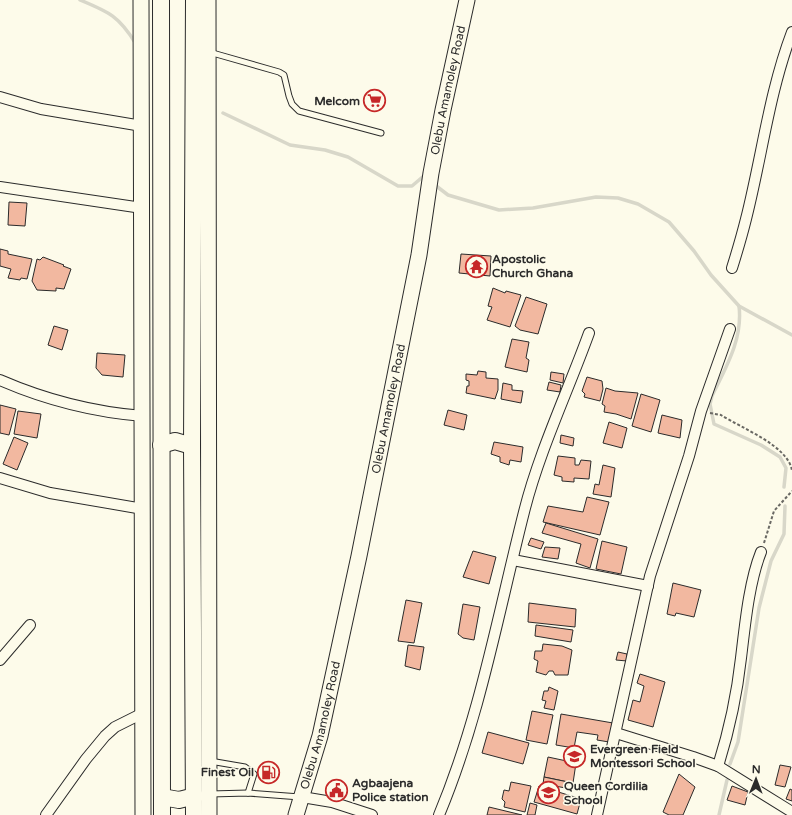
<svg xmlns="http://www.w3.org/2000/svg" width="792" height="815" font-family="'Varela Round',sans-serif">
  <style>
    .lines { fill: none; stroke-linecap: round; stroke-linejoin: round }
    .stream { stroke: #d8d7c9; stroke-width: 3.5 }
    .building { fill: #f2b8a0; stroke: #2b2b2b }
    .lane-casing { stroke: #2b2b2b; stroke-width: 7 }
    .street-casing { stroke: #2b2b2b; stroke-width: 12 }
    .secondary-casing { stroke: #2b2b2b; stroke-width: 17 }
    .primary-casing { stroke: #2b2b2b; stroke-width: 18 }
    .path { stroke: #6a6964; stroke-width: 2; stroke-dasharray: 3 2; stroke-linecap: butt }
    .lane { stroke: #fdfbea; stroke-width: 5 }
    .street { stroke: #fdfbea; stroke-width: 10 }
    .secondary { stroke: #fdfbea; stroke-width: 15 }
    .primary { stroke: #fdfbea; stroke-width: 16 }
    .labels { text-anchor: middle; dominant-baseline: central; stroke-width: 3; stroke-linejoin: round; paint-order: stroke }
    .street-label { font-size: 12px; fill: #2b2b2b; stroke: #fdfbea }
    .poi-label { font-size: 12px; font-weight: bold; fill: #2b2b2b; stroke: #fdfbea; text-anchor: start }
  </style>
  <rect width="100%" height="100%" fill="#fdfbea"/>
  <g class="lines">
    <!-- stream -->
    <g class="stream">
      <path d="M80,0C109,12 119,16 136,44"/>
      <path d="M223,113L290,145L325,150L348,157L398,186H412L426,174"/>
      <path d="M435,185L448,195L499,210L533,208L596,197L618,198L638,204L669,222L694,251L711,275L739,306L792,335"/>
      <path d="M739,306C743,339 726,367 712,396L710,404L714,424L761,445L780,457L786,468L784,487"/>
      <path d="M730,764L738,742L759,608L771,561L784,534L785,506"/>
      <path d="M719,815L727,780"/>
    </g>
  </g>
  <!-- building -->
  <g class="building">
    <path d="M9,202L27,203L25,226L8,225Z"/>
    <path d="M0,249L8,251V254L32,259L27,279L21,278L20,280L8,278L11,269L0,266Z"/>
    <path d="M461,254L491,256L490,276L459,273Z"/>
    <path d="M43,257L64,265L63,266L71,269L64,289L56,288V291L37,290L32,281L37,259L40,260Z"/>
    <path d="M493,288L505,293L506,291L521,295L510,327L487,320L492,307L488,306Z"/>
    <path d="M526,297L547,304L538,334L520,330L515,326Z"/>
    <path d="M54,326L68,330L62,350L48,345Z"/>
    <path d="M512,339L529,342L526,358L529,360L527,372L505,367Z"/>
    <path d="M97,353L125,355L123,377L102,375L96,368Z"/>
    <path d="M478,371L486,372V378L498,379V390L495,399L466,393L467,386H469V381L466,380V374L477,375Z"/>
    <path d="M551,372L564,374L563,383L550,380Z"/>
    <path d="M587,377L602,381L603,389L600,401L584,397L585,394L582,391Z"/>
    <path d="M549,382L561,385L560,392L547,390Z"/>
    <path d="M503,383L512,385V390L523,391L521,403L501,399Z"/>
    <path d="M606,388L615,391L638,393L631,419L616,414L604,412L605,406L602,404Z"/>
    <path d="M641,394L660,400L651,432L632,426Z"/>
    <path d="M0,405L16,409L9,435L0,433Z"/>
    <path d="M448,410L467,415L464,430L444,425Z"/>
    <path d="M18,411L41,414L37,438L14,434Z"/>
    <path d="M662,415L682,420L680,438L658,433Z"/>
    <path d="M609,422L627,428L622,448L603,443Z"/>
    <path d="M561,435L574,438L573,446L560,443Z"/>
    <path d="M14,437L28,443L17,470L3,464Z"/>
    <path d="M494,442L523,447L521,462L510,460L509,465L500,462V457L491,454Z"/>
    <path d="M558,456L575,458V465H579L581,460L591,461L589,479L574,478V482L562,481V477L554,475Z"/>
    <path d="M603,465L615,468L611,497L593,494L595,484L599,485Z"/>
    <path d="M587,497L609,502L600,535L543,522L548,506L583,512Z"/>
    <path d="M546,523L598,539L590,568L576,563L581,544L542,533Z"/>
    <path d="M531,538L544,542L541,549L528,545Z"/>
    <path d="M602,541L627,547L621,574L596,569Z"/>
    <path d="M545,547L560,548L558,559L542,557Z"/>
    <path d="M473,551L496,557L489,584L463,577Z"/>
    <path d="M673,583L701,590L694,617L676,613L675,616L667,614Z"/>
    <path d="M406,600L422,603L414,643L398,641Z"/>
    <path d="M529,603L576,609L575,627L528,622Z"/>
    <path d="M463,604L480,607L474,640L463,638L458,634Z"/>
    <path d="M536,625L573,630L571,642L535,636Z"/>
    <path d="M543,644L562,646L572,650L568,675H555L553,671H549L546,675L536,672L538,661L534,659L535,651H542Z"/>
    <path d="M408,645L424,647L420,670L405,666Z"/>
    <path d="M618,652L627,654V661L616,660Z"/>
    <path d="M640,674L665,682L653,727L628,720L633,700L640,702L644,686L637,683Z"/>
    <path d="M549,687L558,691L554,710L544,708L546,701L542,700L544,691H548Z"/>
    <path d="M532,711L553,715L547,744L526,740Z"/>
    <path d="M561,714L613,723L609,742L597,740L598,735L577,732L574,748L556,745Z"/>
    <path d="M488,732L529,743L523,764L482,753Z"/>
    <path d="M548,757L576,763L573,783L544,777Z"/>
    <path d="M780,765L791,767L785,787L775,785Z"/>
    <path d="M679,774L695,787L683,815H669L663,812Z"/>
    <path d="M544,777L568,782L566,788L543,784Z"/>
    <path d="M511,782L531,786L525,812L504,807L505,802L502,799L504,790L509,791Z"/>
    <path d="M539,786L581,799L577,814L534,802Z"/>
    <path d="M732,786L748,792L745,805L727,800Z"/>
    <path d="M790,789L792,790V801L786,799Z"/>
    <path d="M530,803L537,805L535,815H527Z"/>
    <path d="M489,807L522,815H487Z"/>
  </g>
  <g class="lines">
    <defs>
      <g id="lane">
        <path d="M209,52L279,72L284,75L289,96L292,104L299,111L381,133"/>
        <path d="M210,761L245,767L254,774L248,793"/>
        <path d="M210,794L248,793L300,797"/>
      </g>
      <g id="street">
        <path d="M0,97L41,109L142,126"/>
        <path d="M0,187L142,208"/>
        <path d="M732,268C737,252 742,235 746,219C762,156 769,93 792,32"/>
        <path d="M0,380C46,400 93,412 143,416"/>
        <path d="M0,478L50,493L143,509"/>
        <path d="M513,560L648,586"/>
        <path d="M0,660L30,625"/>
        <path d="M616,733L693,757L718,766L792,812"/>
        <path d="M718,766C729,731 737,694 741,658C745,625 749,582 761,552"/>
        <path d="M302,797L332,802L372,815"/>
        <path d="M46,815L86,759L105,736L115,727L143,713"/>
        <path d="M439,815C480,717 498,614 524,512C539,452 568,391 589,333"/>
        <path d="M597,815L650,576L689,456L701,411L730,329"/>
      </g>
      <g id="secondary">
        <path d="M141,0L143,815"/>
        <path d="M208,0L209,815"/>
        <path id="s1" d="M296,815L320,736L359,556L419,255L431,173L443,110L467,0"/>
      </g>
      <g id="primary">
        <path d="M161,0L162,815"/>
        <path d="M161,445L175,441L192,446"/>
        <path d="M162,797L179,800L195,796"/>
        <path d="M194,815L192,446L194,0"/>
      </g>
    </defs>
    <!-- lane casing -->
    <use href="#lane" class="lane-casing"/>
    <!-- street casing -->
    <use href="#street" class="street-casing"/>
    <!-- secondary casing -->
    <use href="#secondary" class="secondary-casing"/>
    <!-- primary casing -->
    <use href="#primary" class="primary-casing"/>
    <!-- path -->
    <g class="path">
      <path d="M710,413L721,415C741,428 789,446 792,471"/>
      <path d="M764,543L774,511L792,491"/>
    </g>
    <!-- lane -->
    <use href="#lane" class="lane"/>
    <!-- street -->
    <use href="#street" class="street"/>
    <!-- secondary -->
    <use href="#secondary" class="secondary"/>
    <!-- primary -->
    <use href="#primary" class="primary"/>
  </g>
  <!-- icons -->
  <defs>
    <symbol id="supermarket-ring" viewBox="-11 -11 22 22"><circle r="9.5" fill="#fdfbea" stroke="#c62828" stroke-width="1.5"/><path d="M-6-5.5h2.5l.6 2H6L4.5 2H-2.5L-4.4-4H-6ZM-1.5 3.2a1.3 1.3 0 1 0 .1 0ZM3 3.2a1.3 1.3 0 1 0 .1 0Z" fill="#c62828"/></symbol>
    <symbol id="temple-ring" viewBox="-11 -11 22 22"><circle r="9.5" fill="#fdfbea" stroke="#c62828" stroke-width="1.5"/><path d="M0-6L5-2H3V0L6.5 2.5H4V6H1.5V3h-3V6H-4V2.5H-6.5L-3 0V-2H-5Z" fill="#c62828"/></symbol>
    <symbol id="school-ring" viewBox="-11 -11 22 22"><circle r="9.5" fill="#fdfbea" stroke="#c62828" stroke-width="1.5"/><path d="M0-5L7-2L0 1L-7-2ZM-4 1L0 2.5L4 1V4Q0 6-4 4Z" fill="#c62828"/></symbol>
    <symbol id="fuel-ring" viewBox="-11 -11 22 22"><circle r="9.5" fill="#fdfbea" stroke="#c62828" stroke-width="1.5"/><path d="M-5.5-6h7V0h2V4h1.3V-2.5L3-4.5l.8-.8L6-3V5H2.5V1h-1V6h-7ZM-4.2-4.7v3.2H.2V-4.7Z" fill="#c62828"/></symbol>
    <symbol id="civic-ring" viewBox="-11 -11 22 22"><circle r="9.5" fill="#fdfbea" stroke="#c62828" stroke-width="1.5"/><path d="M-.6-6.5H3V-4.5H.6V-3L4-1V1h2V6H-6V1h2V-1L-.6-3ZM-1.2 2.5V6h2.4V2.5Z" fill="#c62828"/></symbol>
  </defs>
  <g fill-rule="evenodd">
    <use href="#supermarket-ring" x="362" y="88" width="25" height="25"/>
    <use href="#temple-ring" x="464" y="254" width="25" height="25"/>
    <use href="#school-ring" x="562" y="744" width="25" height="25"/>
    <use href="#fuel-ring" x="256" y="760" width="25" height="25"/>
    <use href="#civic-ring" x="324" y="778" width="25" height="25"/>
    <use href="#school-ring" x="536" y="780" width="25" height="25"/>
  </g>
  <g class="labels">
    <!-- street labels -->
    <g class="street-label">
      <text stroke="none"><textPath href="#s1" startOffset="741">Olebu Amamoley Road</textPath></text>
      <text stroke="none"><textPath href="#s1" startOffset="417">Olebu Amamoley Road</textPath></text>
      <text stroke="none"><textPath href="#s1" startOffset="93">Olebu Amamoley Road</textPath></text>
    </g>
    <!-- poi labels -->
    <g class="poi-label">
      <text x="360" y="101" text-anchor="end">Melcom</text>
      <text x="492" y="259">Apostolic<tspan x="492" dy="14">Church Ghana</tspan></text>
      <text x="590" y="749">Evergreen Field<tspan x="590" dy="14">Montessori School</tspan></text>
      <text x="254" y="772" text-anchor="end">Finest Oil</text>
      <text x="352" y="783">Agbaajena<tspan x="352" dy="14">Police station</tspan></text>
      <text x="564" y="786">Queen Cordilia<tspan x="564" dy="14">School</tspan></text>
    </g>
  </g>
  <!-- north arrow -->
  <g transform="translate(756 779) rotate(1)" stroke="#fdfbea" stroke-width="3" paint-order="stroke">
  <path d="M0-3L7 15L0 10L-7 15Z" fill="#2b2b2b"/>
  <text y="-6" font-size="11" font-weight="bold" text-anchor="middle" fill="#2b2b2b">N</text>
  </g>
</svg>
